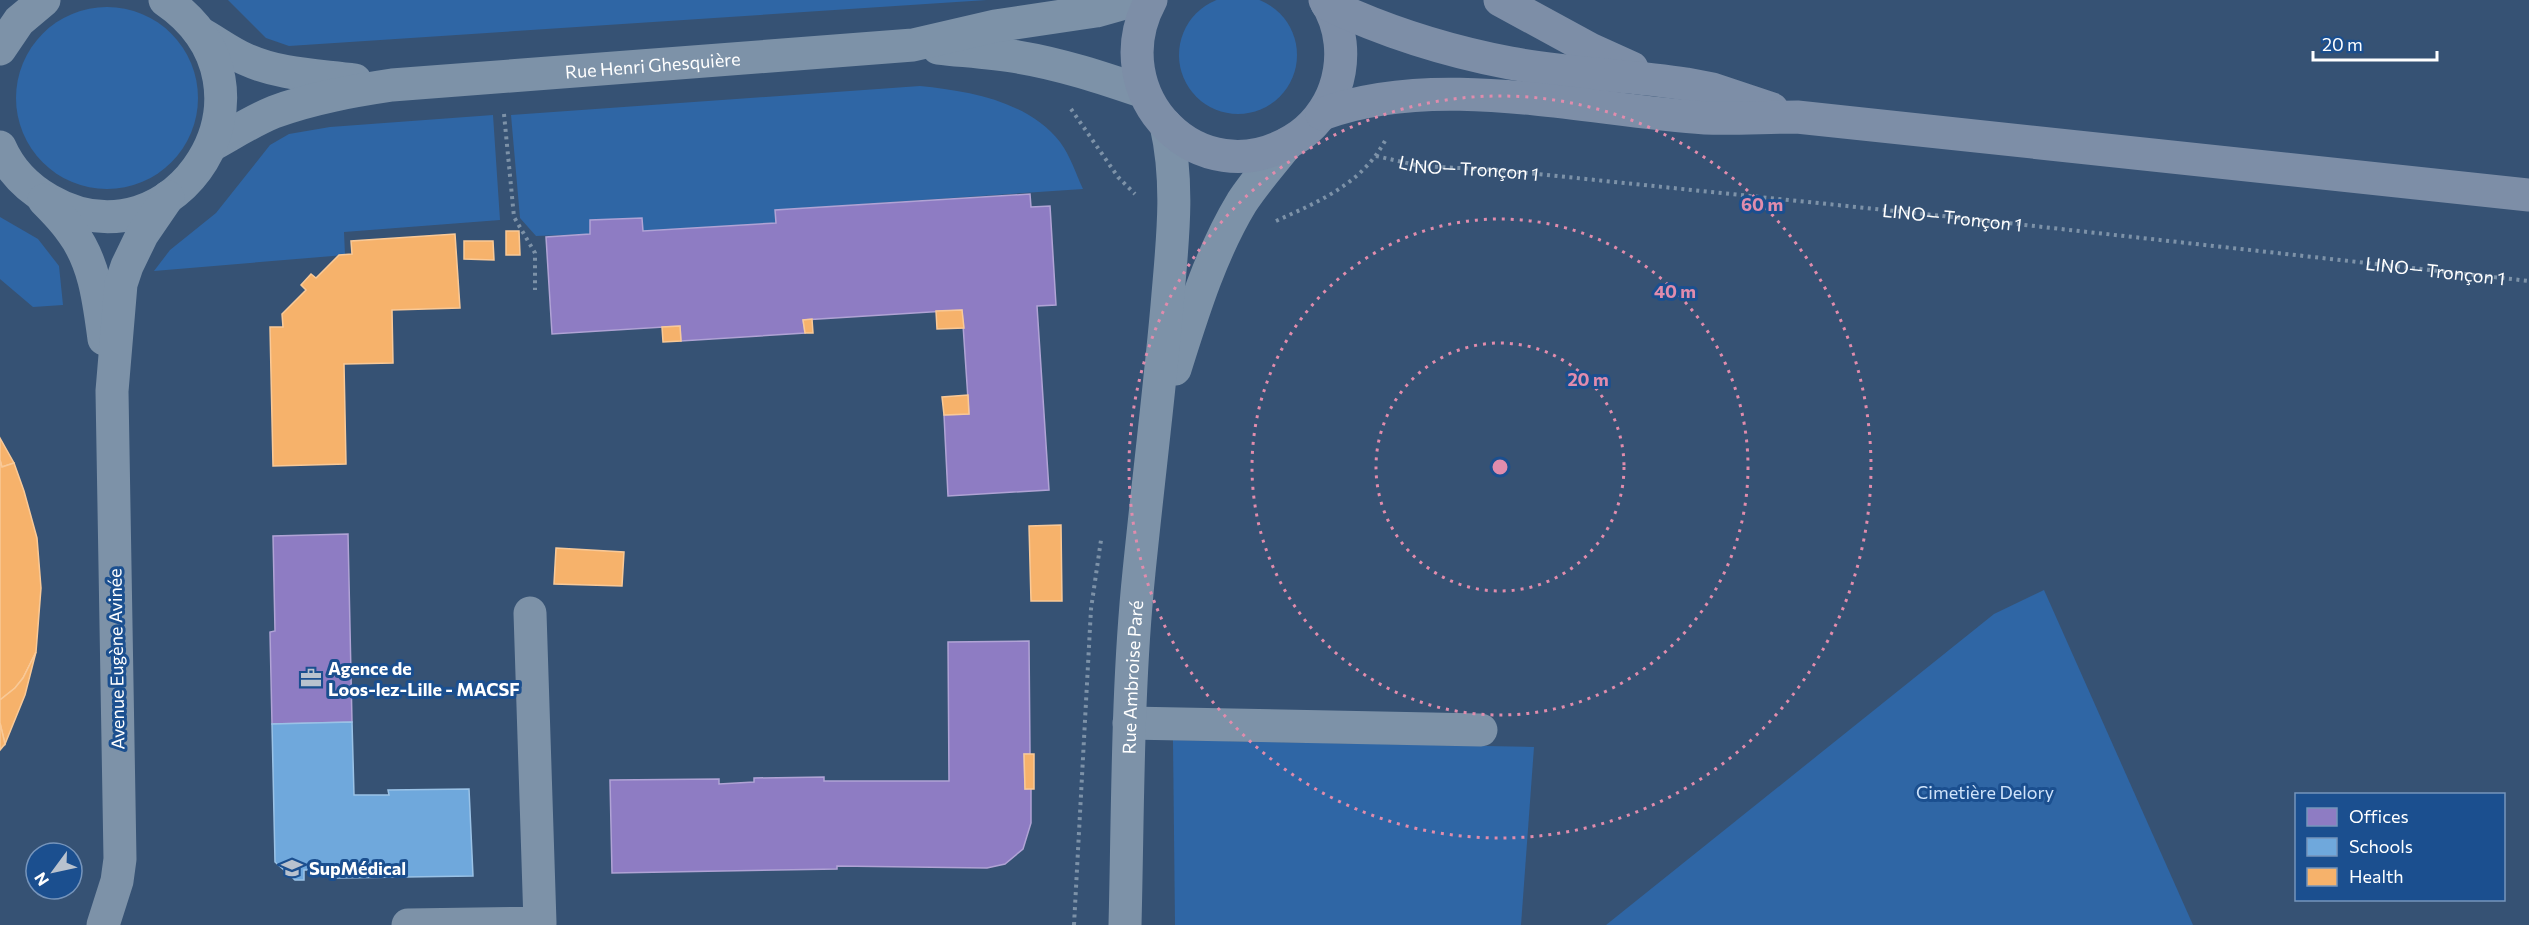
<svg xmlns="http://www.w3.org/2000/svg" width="2529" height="925" font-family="Commissioner,sans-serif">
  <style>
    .green { fill: #2f66a5 }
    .offices { fill: #8e7cc3; stroke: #b0a3d5; stroke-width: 1.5 }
    .schools { fill: #6fa8dc; stroke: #9ac2e6; stroke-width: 1.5 }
    .health { fill: #f6b26b; stroke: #f9c997; stroke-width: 1.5 }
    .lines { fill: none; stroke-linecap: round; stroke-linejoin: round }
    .path { stroke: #7d92a8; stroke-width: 4; stroke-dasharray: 3 4.5; stroke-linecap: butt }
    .minor { stroke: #7d92a8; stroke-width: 33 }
    .major { stroke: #7d8ea7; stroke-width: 33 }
    .ring { fill: none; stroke: #e08cad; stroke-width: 3; stroke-dasharray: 3 6 }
    .labels { text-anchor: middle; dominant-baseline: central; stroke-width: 6; stroke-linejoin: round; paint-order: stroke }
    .street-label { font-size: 18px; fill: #fff; stroke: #1b4f8f }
    .poi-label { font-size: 18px; font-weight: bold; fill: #fff; stroke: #1b4f8f; text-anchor: start }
    .park-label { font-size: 18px; fill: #cfe3fa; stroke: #1b4f8f }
    .centre { fill: #e08cad; stroke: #1b4f8f; stroke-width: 3 }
    .ring-label { font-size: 18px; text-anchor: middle; font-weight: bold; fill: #e08cad; stroke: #1b4f8f; stroke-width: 6; stroke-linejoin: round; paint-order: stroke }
  </style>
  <rect width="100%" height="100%" fill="#365274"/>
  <!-- green -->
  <g class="green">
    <circle cx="1238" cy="55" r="59"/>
    <path d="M228,0H987L289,46L266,38Z"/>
    <circle cx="107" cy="98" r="91"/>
    <path d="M920,86C969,91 1028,101 1060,142C1070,155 1076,174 1083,189L775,210L776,223L643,231L642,218L590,220V234L536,236L520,218L511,115Z"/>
    <path d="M493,115L500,220L344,232L345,255L154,271L170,250L216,213L270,145L289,134L330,127Z"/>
    <path d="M0,217L38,239L59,266L63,305L33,307L0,279Z"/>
    <path d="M2044,590L2193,925H1606L1994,614Z"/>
    <path d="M1173,740L1534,747L1521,925H1175Z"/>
  </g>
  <!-- offices -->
  <g class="offices">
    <path d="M1030,194L1031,207L1050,206L1056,305L1037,306L1049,490L948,496L944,415L969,414L962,310L803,320L805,333L681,341L680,326L552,334L546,237L590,234V220L642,218L643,231L776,223L775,210Z"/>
    <path d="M348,534L352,722L272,724L270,632L275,631L273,536Z"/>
    <path d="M1029,641L1030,754H1024L1025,789L1031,788V823L1023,849L1005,864L987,868L837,866V869L612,873L610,780L719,779V784L754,782V778L824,777V781H949L948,642Z"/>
  </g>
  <!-- schools -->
  <path class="schools" d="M352,722L354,795H389L388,790L469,789L473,876L337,878V870H304V880H295L275,862L272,724Z"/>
  <!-- health -->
  <g class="health">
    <path d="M506,231H519L520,255H506Z"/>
    <path d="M455,234L460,308L392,310L393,363L344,364L346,464L273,466L270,327H283L282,314L306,290L301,285L311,274L316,278L339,255L352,254L351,241Z"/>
    <path d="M464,241H493L494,260L464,259Z"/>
    <path d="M962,310L964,328L937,329L936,311Z"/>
    <path d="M812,319L813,333H805L803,320Z"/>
    <path d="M680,326L681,341L663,342L662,327Z"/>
    <path d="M968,395L969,414L944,415L942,397Z"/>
    <path d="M0,438L14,463L2,467L0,460Z"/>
    <path d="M0,460L2,467L14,463L24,491L37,538L41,588L36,652L23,678L15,688L0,700Z"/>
    <path d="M1061,525L1062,601H1031L1029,526Z"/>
    <path d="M556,548L624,552L622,586L554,584Z"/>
    <path d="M36,652L25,695L5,744L0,723V700L15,688L23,678Z"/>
    <path d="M0,723L5,744L0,750Z"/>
    <path d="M1024,754H1034V789H1025Z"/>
  </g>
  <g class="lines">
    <!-- path -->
    <g class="path">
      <path d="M1071,109L1118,177L1135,194"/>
      <path d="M504,114L514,217L535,253V290"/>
      <path id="s1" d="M1376,156L1420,166L1499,170L1953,217L2529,281"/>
      <path d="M1276,221C1320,201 1364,183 1387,137"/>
      <path d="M1074,925L1091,609L1101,540"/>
    </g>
    <!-- minor -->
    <g class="minor">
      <path d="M200,33C215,41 229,52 245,59C280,75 317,75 355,80"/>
      <path d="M938,48C965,51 992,53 1018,57C1061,64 1103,78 1144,92"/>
      <path d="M0,49L19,21L44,0"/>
      <path id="s2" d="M212,145C232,134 252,121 274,112C312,98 352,91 392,85L913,45L995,26L1096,11L1135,0"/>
      <path d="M0,147C10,170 28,188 49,200C175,273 294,88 165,0"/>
      <path d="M44,200C54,210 64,220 72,232C95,263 99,302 104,339"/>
      <path d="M1175,369C1193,312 1211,253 1242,202C1255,182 1272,163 1287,144"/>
      <path d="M1129,723L1481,730"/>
      <path d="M103,925L117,881L120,859L112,391L121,284L127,266L142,235L168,197"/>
      <path d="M408,925L540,923L530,613"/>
      <path id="s3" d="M1125,925C1128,807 1127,689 1139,572C1148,483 1159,395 1167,306C1172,245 1180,185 1166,125"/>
    </g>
    <!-- major -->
    <g class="major">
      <path d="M1151,0C1100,94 1199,197 1293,140C1312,129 1328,109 1335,88C1345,59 1342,26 1325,0"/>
      <path d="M1500,0L1590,49L1632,68"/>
      <path d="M1327,4C1384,31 1447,51 1510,63C1568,74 1628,75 1686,84L1712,89L1772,109"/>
      <path d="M1322,114C1437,71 1585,110 1705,118C1736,119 1766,117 1797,117L2529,195"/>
    </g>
  </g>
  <!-- distance rings -->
  <g class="ring">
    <circle cx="1500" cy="467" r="124"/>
    <circle cx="1500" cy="467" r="248"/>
    <circle cx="1500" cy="467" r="371"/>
  </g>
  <!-- icons -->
  <defs>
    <symbol id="office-bare" viewBox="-9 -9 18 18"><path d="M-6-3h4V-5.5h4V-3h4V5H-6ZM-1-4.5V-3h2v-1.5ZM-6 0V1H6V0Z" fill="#b9c2ce" stroke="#1b4f8f" stroke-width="2.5" paint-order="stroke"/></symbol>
    <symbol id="university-bare" viewBox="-9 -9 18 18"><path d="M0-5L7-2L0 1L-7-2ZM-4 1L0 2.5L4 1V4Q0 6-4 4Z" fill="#b9c2ce" stroke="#1b4f8f" stroke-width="2.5" paint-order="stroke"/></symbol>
  </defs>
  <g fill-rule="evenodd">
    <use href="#office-bare" x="296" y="663" width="30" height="30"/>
    <use href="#university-bare" x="277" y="853" width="30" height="30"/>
  </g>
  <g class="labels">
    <!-- street labels -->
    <g class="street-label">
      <text stroke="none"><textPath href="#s2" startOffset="453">Rue Henri Ghesquière</textPath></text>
      <text stroke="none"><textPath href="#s1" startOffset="94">LINO— Tronçon 1</textPath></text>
      <text stroke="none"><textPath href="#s1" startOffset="580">LINO— Tronçon 1</textPath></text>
      <text stroke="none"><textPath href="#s1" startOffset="1066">LINO— Tronçon 1</textPath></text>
      <text transform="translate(116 659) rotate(-91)">Avenue Eugène Avinée</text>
      <text stroke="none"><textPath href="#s3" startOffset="248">Rue Ambroise Paré</textPath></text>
    </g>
    <!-- poi labels -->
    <g class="poi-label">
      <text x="328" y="668">Agence de<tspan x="328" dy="21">Loos-lez-Lille - MACSF</tspan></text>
      <text x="309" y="868">SupMédical</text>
    </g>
    <!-- park labels -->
    <g class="park-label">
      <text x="1985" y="792">Cimetière Delory</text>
    </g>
  </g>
  <circle cx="1500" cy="467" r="9" class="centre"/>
  <g class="ring-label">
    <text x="1762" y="211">60 m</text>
    <text x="1675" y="298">40 m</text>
    <text x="1588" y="386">20 m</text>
  </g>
  <!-- legend -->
  <rect x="2295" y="793" width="210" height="108" fill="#1b4f8f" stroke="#7695bc" stroke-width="1.5"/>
  <rect x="2307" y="808" width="30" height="18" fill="#8e7cc3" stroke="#7695bc" stroke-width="1.5"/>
  <text x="2349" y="823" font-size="18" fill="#ffffff">Offices</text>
  <rect x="2307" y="838" width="30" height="18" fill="#6fa8dc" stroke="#7695bc" stroke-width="1.5"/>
  <text x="2349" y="853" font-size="18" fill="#ffffff">Schools</text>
  <rect x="2307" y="868" width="30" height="18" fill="#f6b26b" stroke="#7695bc" stroke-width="1.5"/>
  <text x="2349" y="883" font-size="18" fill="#ffffff">Health</text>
  <!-- north arrow -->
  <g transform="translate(54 871) rotate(237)"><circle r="28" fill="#1b4f8f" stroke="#7695bc" stroke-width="1.5"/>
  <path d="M0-4.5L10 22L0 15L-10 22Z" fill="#b9c2ce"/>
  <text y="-9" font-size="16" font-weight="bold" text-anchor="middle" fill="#ffffff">N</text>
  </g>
  <!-- scale -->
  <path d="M2313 51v9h124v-9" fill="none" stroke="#ffffff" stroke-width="3"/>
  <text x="2322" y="51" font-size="18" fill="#ffffff" stroke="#1b4f8f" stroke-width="4.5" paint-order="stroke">20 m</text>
</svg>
